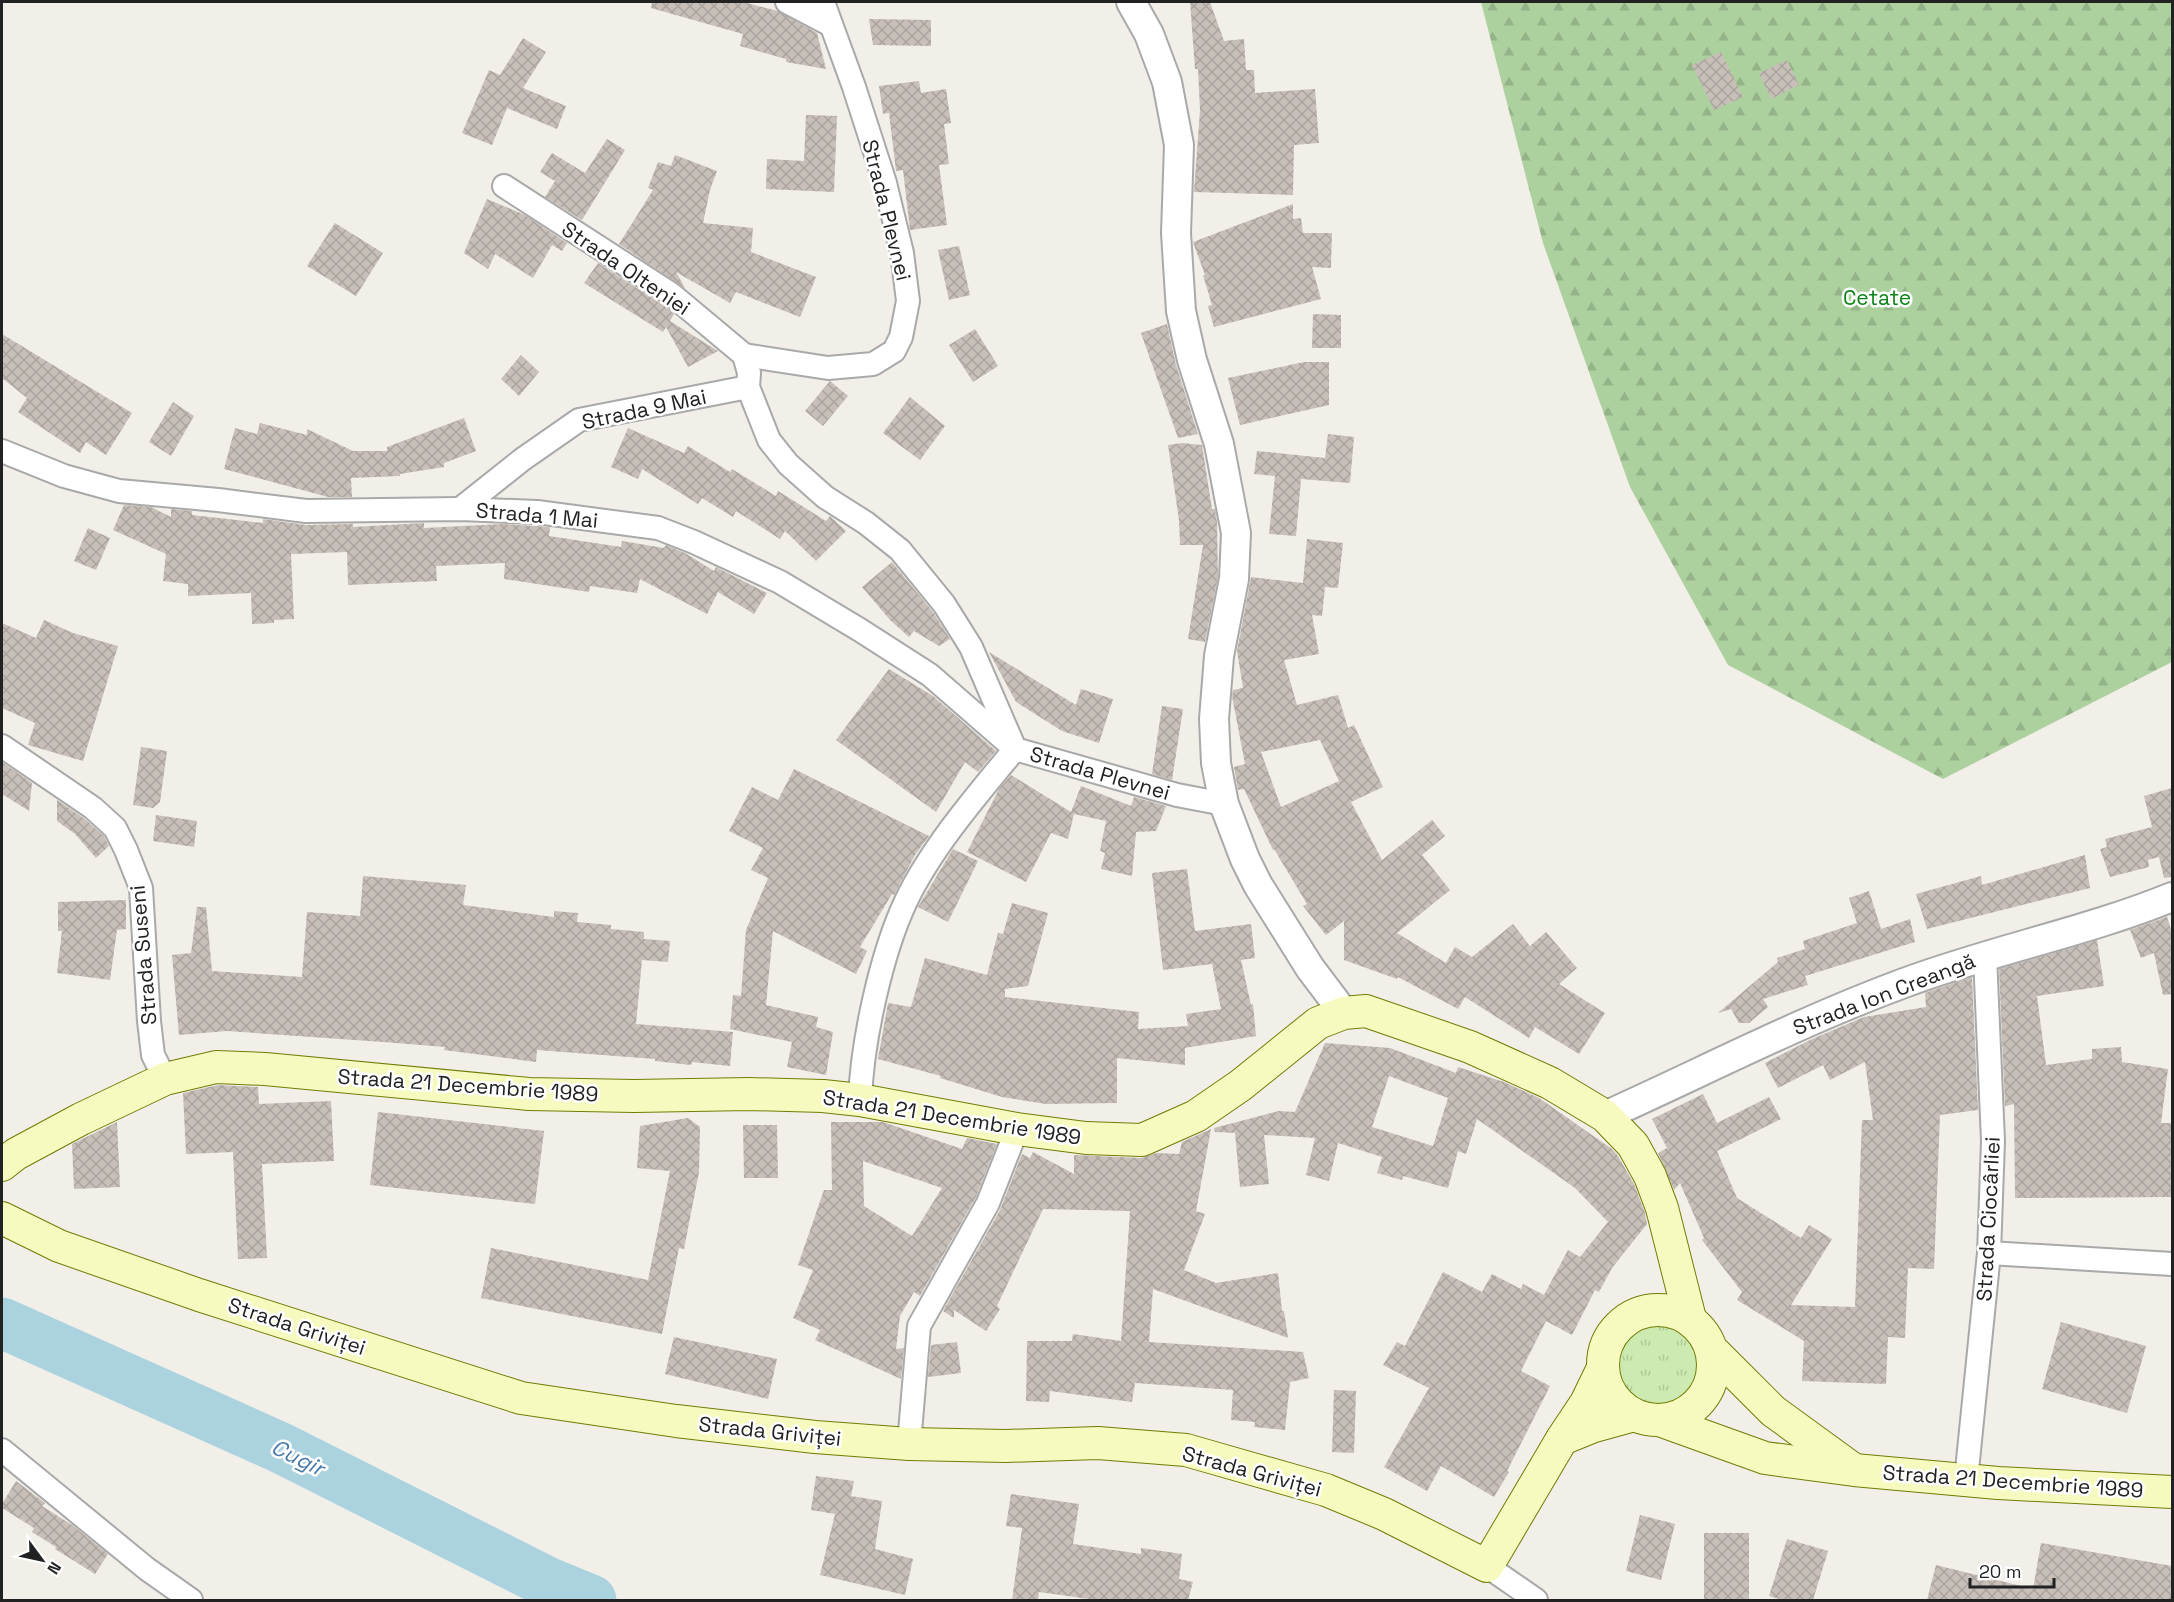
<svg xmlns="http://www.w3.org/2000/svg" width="2174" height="1602" font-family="'Space Grotesk',sans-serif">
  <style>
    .grass { fill: url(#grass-tufts) }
    .forest { fill: url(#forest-firs) }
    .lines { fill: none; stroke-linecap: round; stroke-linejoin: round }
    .river { stroke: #aad3df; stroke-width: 51 }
    .building { fill: url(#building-cross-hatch); fill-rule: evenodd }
    .minor-casing { stroke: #a9a9a9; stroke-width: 26 }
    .tertiary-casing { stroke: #a9a9a9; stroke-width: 32 }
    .secondary-casing { stroke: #707d05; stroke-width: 34 }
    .minor { stroke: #fff; stroke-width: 22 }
    .tertiary { stroke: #fff; stroke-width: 28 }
    .secondary { stroke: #f7fabf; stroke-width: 32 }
    .labels { text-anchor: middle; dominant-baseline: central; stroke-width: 5; stroke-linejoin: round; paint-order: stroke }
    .street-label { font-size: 21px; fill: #222; stroke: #fff }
    .park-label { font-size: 21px; fill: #0c8416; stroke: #fff }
    .water-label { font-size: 22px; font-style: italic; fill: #4a7aab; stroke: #fff }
  </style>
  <defs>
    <pattern id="grass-tufts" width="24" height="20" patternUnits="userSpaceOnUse" patternTransform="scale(1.5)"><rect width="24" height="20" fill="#cdebb0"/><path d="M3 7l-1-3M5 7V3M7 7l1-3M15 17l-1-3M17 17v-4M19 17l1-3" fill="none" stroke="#b0c997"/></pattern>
    <pattern id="forest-firs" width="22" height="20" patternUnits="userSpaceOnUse" patternTransform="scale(1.5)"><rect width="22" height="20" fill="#add19e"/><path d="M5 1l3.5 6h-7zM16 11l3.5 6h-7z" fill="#95b388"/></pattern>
    <pattern id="building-cross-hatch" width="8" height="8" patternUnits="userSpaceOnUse" patternTransform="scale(1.5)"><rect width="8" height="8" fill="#c7bfb8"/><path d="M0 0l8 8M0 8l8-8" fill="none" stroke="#aba49e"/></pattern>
  </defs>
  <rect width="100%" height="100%" fill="#f2efe9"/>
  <!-- grass -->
  <circle class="grass" cx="1660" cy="1366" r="43"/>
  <!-- forest -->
  <path class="forest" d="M1481,2H2172V662L1943,779L1728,665L1630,487L1543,243Z"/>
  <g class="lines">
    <!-- river -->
    <path class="river" d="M2,1323L281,1448L547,1582L591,1600"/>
  </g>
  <!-- building -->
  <g class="building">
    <path d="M652,2H743L778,11L817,33L826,69L786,62V59L740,46L743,34L651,8Z"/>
    <path d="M1190,2H1210L1224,41L1244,39L1246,70H1254L1255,93L1315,89L1319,143L1294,145L1293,195L1194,192L1200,110L1198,69H1195Z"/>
    <path d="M869,19L931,20V46L873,45Z"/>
    <path d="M523,38L546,52L523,88L566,106L557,129L507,108L492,145L462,133L489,70L500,75Z"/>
    <path d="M1721,52L1743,97L1714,110L1692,65Z"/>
    <path d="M1787,60L1799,85L1771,99L1759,73Z"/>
    <path d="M919,81L921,93L946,89L951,123L944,124L949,164L939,165L947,225L910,230L903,170L896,171L889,113L883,114L879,86Z"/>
    <path d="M806,115L837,116L834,192L766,189L767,159L804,161Z"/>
    <path d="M607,139L625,150L582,220L545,197L555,181L540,172L552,153L585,173Z"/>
    <path d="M675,155L717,171L710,190L703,223L753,228L751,252L816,277L800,317L736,292L730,303L676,272L685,288L619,244L653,190L648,188L658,162L671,166Z"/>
    <path d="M487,199L525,215L567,243L562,251L552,245L533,278L495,254L488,269L464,253Z"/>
    <path d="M1293,204V219L1301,218L1303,233H1332L1331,268L1312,267L1321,299L1214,327L1208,306L1212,305L1203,275H1205L1193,242Z"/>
    <path d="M335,223L383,253L356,296L307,266Z"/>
    <path d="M959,246L970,295L949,300L938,250Z"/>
    <path d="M598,263L663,305L674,314L670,321L718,351L688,367L666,327L663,332L584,283Z"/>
    <path d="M1313,314L1341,315V348H1312Z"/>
    <path d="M1167,324L1176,365L1198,434L1178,438L1141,333Z"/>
    <path d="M975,329L998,366L973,382L949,345Z"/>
    <path d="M2,334L132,413L106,455L86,442L80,453L18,412L27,398L2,378Z"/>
    <path d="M521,355L539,372L519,396L501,379Z"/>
    <path d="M1304,362H1329V405L1240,425L1228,378Z"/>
    <path d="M830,381L848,396L823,426L805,411Z"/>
    <path d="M910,397L945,426L920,460L883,433Z"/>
    <path d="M173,402L194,416L171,456L149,442Z"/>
    <path d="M464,418L476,451L444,463V467L400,474V476L351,478L352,497H328L224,469L235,428L257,434L260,423L307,435V429L353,451H387V447Z"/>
    <path d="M628,428L684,453L688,446L730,472L732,469L776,496L778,491L826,521L830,516L846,531L816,561L785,531L780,539L736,511L733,517L702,498L698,504L642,469L638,479L611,467Z"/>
    <path d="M1328,434L1354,437L1350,483L1301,479L1296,536L1269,534L1275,476L1254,474L1257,451L1325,458Z"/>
    <path d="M1182,443L1202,445L1212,509H1215L1217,522L1218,577L1205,642L1188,639L1203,545H1180L1179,520L1168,445Z"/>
    <path d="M124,505L151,507L171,517V509L192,511V515L263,523V519L306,525L353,524V527L424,523V528L503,524L550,527L549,536L621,547L622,541L664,548L666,545L685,553L714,571L716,567L767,593L754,614L718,592L707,614L640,579L637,593L590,586L589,592L504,579L505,563L436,566L437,581L348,585L347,552L291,554L294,619L274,620V623L252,624L251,593L188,596V584L163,581L166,554L113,530Z"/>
    <path d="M88,528L110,538L96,570L74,561Z"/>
    <path d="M1307,539L1343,543L1338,588L1325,587L1322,616L1312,615L1319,654L1284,660L1297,705L1338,695L1348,728L1354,725L1383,787L1351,802L1382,860L1432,820L1445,836L1422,855L1450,890L1397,933L1446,963L1455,947L1472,957L1513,924L1530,946L1546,932L1577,968L1559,984L1605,1013L1579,1054L1535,1027L1529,1038L1465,997L1458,1009L1398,977L1397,979L1344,960V921L1326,935L1303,906L1307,904L1274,849L1273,850L1244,789L1238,790L1234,767L1245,764L1232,696L1233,690L1243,688L1237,651L1251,577L1303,583ZM1320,740L1339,781L1281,807L1261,752Z"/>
    <path d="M892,562L933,612L950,639L939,646L914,631L909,637L890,620L862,587Z"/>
    <path d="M44,620L73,633L118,646L83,761L28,745L35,723L2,708V623L36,638Z"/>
    <path d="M989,652L1076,705L1081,689L1113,699L1099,743L1062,731L1016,702Z"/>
    <path d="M889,669L933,696L996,751L978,772L965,762L936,812L836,740Z"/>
    <path d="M1162,706L1183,709L1172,780L1152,774Z"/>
    <path d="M141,747L167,751L160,802L153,808L133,805Z"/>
    <path d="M2,762L32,783L29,811L2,794Z"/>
    <path d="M794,769L929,836L915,855L894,895L892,894L860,947L867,951L856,974L773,931L766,1005L818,1017L816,1027L833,1032L826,1075L787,1067L792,1042L730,1029L733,995L741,996L746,930L768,878L751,870L763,848L729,831L752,787L778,800Z"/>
    <path d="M1011,775L1071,812L1081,786L1131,806L1134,797L1166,806L1156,831L1136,832L1132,876L1101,869L1105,853L1100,851L1106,821L1074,814L1068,839L1051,833L1026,882L967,852L999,789Z"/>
    <path d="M2172,788V877L2164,878L2159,857L2148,860L2149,867L2110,877L2100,849L2107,847L2105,839L2152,827L2144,796Z"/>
    <path d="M57,800L85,819L104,836L109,846L96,858L75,834L57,821Z"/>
    <path d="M156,815L197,821L194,847L153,841Z"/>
    <path d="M953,849L978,861L948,922L918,907Z"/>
    <path d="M2085,855L2090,888L1927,929L1916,894L1981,876L1982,885Z"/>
    <path d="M1187,869L1195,931L1251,924L1255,958L1241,960L1251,1005L1253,1004L1256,1036L1185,1048V1065L1117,1058V1103L1046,1104L1002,1097L940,1078L941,1076L878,1059L888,1003L911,1007L925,958L987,975L998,933L1003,934L1012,903L1048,913L1028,986L1005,989V997L1139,1012L1138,1029L1188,1026L1186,1014L1221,1009L1212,964L1163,970L1152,873Z"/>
    <path d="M363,876L466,885L463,905L554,917V911L578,913L577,922L611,925V929L644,932V939L670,941L668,962L642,960L636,1024L733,1032L730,1066L692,1062L691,1065L655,1061V1059L537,1050L536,1062L444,1050L445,1047L383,1042L227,1031L179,1035L172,955L191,953L197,907H206L212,971L302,977L307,912L360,916Z"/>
    <path d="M1869,891L1881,929L1910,919L1915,942L1805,976L1808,985L1763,999L1768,1007L1749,1023H1739L1731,1009L1718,1013L1778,962L1777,958L1805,949L1803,941L1857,923L1849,898Z"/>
    <path d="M126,900V929L117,930L110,980L57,973L62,931H58V902Z"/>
    <path d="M2167,917L2172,932V994L2163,995L2154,953L2141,958L2130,930Z"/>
    <path d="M2097,940L2104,986L2037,996L2046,1065L2092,1059V1049L2121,1047L2122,1062L2168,1069L2161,1123H2172V1197L2015,1198L2014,1104L2005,1106L1999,969Z"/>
    <path d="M1972,977L1978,1110L1940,1115L1934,1269L1908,1268L1905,1338L1888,1337L1886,1384L1802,1381L1804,1341L1737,1300L1742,1292L1702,1240L1704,1238L1680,1183L1674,1190L1658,1153L1667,1148L1652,1119L1703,1094L1717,1123L1769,1097L1781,1119L1717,1151L1737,1198L1801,1238L1809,1225L1832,1239L1791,1305L1855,1307L1862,1120H1873L1865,1062L1830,1080L1823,1065L1778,1088L1765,1063L1810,1040L1864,1017L1926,1007L1925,993Z"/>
    <path d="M1325,1043L1390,1048L1456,1073L1458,1067L1504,1082L1539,1098L1612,1149L1618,1156L1634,1184L1645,1213L1647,1224L1612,1268L1599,1292L1595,1290L1572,1335L1546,1321L1521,1371L1550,1386L1507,1471L1509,1472L1494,1497L1441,1466L1427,1491L1384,1467L1429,1388L1383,1365L1397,1342L1405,1346L1443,1272L1482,1292L1492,1274L1521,1289L1523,1284L1544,1295L1568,1250L1580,1257L1608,1222L1575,1188L1477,1119L1466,1154L1458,1151L1448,1188L1403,1176L1402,1180L1377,1173L1382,1157L1338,1143L1329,1181L1306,1175L1315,1138L1264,1135L1269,1184L1240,1187L1235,1133L1215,1132L1214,1128L1279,1111L1295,1112ZM1389,1076L1448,1098L1433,1146L1372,1127Z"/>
    <path d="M218,1085L258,1087L259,1104L331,1101L334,1161L262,1164L267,1258L238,1259L233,1152L186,1154L183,1093Z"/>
    <path d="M378,1112L544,1131L535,1204L370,1185Z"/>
    <path d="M688,1118L700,1127L699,1172L684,1249L679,1248L662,1334L481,1298L491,1248L648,1280L670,1171L637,1168L640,1126Z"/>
    <path d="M117,1122L120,1187L74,1189L72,1144Z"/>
    <path d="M831,1122H883L962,1149L967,1138L997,1144L976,1197L920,1296L914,1292L900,1316L896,1349L904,1348L901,1379L815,1340L820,1330L793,1318L813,1270L798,1265L824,1190H832ZM863,1161L942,1188L912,1236L864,1206Z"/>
    <path d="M743,1125H777L778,1178H744Z"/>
    <path d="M1211,1129L1196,1211L1205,1214L1184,1270L1216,1283L1278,1273L1282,1311H1284L1288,1338L1153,1289L1149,1342L1303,1352L1309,1378L1290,1382L1285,1430L1254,1427L1255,1422L1231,1420L1233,1390L1135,1383L1132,1402L1050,1391L1049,1402L1026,1401L1027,1341H1072L1073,1334L1121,1341L1130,1211L1043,1209L997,1306L1000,1309L986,1331L954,1310V1318L943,1311L1000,1210L1022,1154L1030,1158L1033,1152L1074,1174V1155L1141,1158L1156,1153L1179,1154L1182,1142Z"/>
    <path d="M2061,1322L2146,1346L2127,1413L2042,1389Z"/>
    <path d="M674,1337L777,1359L768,1399L665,1374Z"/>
    <path d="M957,1342L961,1373L928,1377L931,1345Z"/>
    <path d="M1334,1390L1356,1391L1354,1453L1332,1452Z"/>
    <path d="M816,1476L854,1481L851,1496L882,1501L875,1549L913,1559L905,1595L820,1575L835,1514L811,1510Z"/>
    <path d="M16,1481L45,1503L42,1506L72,1525L108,1554L95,1574L55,1549L56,1547L32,1532L34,1528L2,1508V1504Z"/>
    <path d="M1011,1494L1079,1504L1073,1544L1141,1554V1548L1182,1554L1179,1579L1193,1582L1188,1600H1096L1039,1592L1038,1600H1012L1022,1528L1006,1526Z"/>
    <path d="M1640,1515L1675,1524L1661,1580L1626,1571Z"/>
    <rect x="1704" y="1533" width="45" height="67"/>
    <path d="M1787,1539L1828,1551L1813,1600H1783L1769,1596Z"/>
    <path d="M2041,1543L2172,1566V1600H1927L1936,1565L2033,1589Z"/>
  </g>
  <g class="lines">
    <defs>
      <g id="minor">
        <path d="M787,2L831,25"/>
        <path d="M504,186L671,294L744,355"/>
        <path d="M744,355L749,373L748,387L769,440L788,464L825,497L866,523L900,550L944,604L971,647L1015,749L1177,795L1224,804"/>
        <path d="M744,355L828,368L873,364L894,351L901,337L908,301L902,253L885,183L854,87L823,2"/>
        <path d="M2,451L64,476L119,491L218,500L306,511L460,509L537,512L658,528L694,542L780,582L860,630L930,675L1015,749C977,795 932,847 906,901C881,954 862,1042 860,1100"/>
        <path d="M460,509L523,459L579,420L748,387"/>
        <path d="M2,746L93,808L115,828L126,850L141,888L149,1021L153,1055L165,1079"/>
        <path d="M1989,1253L2172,1264"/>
        <path d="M909,1444L919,1326L988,1203L1017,1129"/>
        <path d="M2,1450L147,1569L191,1600"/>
        <path d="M1966,1480L1989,1253L1993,1141L1985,956"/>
        <path d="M1487,1566L1536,1600"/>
      </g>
      <g id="tertiary">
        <path d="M1131,2L1149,34L1167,82L1179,145L1176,233L1181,311L1192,360L1219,444L1236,533L1234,579L1219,656L1214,719L1216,763L1224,804L1245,859L1258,885L1310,968L1344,1013"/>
        <path d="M1605,1116C1705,1071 1801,1021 1904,983C1992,950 2086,932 2172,897"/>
      </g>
      <g id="secondary">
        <path d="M2,1165L16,1154L81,1119L165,1079L216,1067L265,1069L529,1094L634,1096L749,1094L823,1096L860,1100L1017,1129L1086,1138L1142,1140L1196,1116L1241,1085L1318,1023L1344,1013L1366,1011L1470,1047L1550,1083L1605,1116L1633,1145L1650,1176L1662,1208L1690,1319"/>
        <path d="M2,1218L59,1246L199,1295L521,1398L676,1421L815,1437L909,1444L1006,1446L1098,1443L1186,1450L1326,1490L1384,1514L1487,1566L1562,1439L1586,1403L1602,1370"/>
        <circle cx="1658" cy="1365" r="55"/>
        <path d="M1711,1349L1773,1411L1850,1467"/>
        <path d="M1662,1421L1765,1458L1854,1470L1998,1483L2172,1492"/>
        <path d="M1562,1439L1594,1426L1634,1415"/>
      </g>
    </defs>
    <!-- minor casing -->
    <use href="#minor" class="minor-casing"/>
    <!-- tertiary casing -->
    <use href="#tertiary" class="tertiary-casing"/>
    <!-- secondary casing -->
    <use href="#secondary" class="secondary-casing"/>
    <!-- minor -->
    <use href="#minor" class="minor"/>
    <!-- tertiary -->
    <use href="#tertiary" class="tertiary"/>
    <!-- secondary -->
    <use href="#secondary" class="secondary"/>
  </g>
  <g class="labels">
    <!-- street labels -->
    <g class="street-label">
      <text transform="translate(887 210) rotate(76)">Strada Plevnei</text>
      <text transform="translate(626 268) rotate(34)">Strada Olteniei</text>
      <text transform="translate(644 409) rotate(-12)">Strada 9 Mai</text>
      <text transform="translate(537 515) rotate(5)">Strada 1 Mai</text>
      <text transform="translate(1100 773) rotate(16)">Strada Plevnei</text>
      <text transform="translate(143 955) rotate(-95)">Strada Suseni</text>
      <text transform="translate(1884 994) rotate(-21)">Strada Ion Creangă</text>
      <text transform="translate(468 1085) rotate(4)">Strada 21 Decembrie 1989</text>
      <text transform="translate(952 1117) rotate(9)">Strada 21 Decembrie 1989</text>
      <text transform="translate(1988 1219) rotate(-87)">Strada Ciocârliei</text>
      <text transform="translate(297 1326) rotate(18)">Strada Griviței</text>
      <text transform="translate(770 1431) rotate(6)">Strada Griviței</text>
      <text transform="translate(1252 1471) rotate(15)">Strada Griviței</text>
      <text transform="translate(2013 1481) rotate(4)">Strada 21 Decembrie 1989</text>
    </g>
    <!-- park labels -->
    <g class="park-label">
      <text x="1877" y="297">Cetate</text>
    </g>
    <!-- water labels -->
    <g class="water-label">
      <text transform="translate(298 1457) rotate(26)">Cugir</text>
    </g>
  </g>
  <!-- border -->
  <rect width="2174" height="1602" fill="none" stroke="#222222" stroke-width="6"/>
  <!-- north arrow -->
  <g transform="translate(42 1560) rotate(123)" stroke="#ffffff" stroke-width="4.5" paint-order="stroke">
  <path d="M0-4.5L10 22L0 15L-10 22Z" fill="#222222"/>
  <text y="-9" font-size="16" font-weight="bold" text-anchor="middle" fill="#222222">N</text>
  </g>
  <!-- scale -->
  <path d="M1970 1578v9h84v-9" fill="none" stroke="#222222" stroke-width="3"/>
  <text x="1979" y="1578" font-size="18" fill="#222222" stroke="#ffffff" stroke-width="4.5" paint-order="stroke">20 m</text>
</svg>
